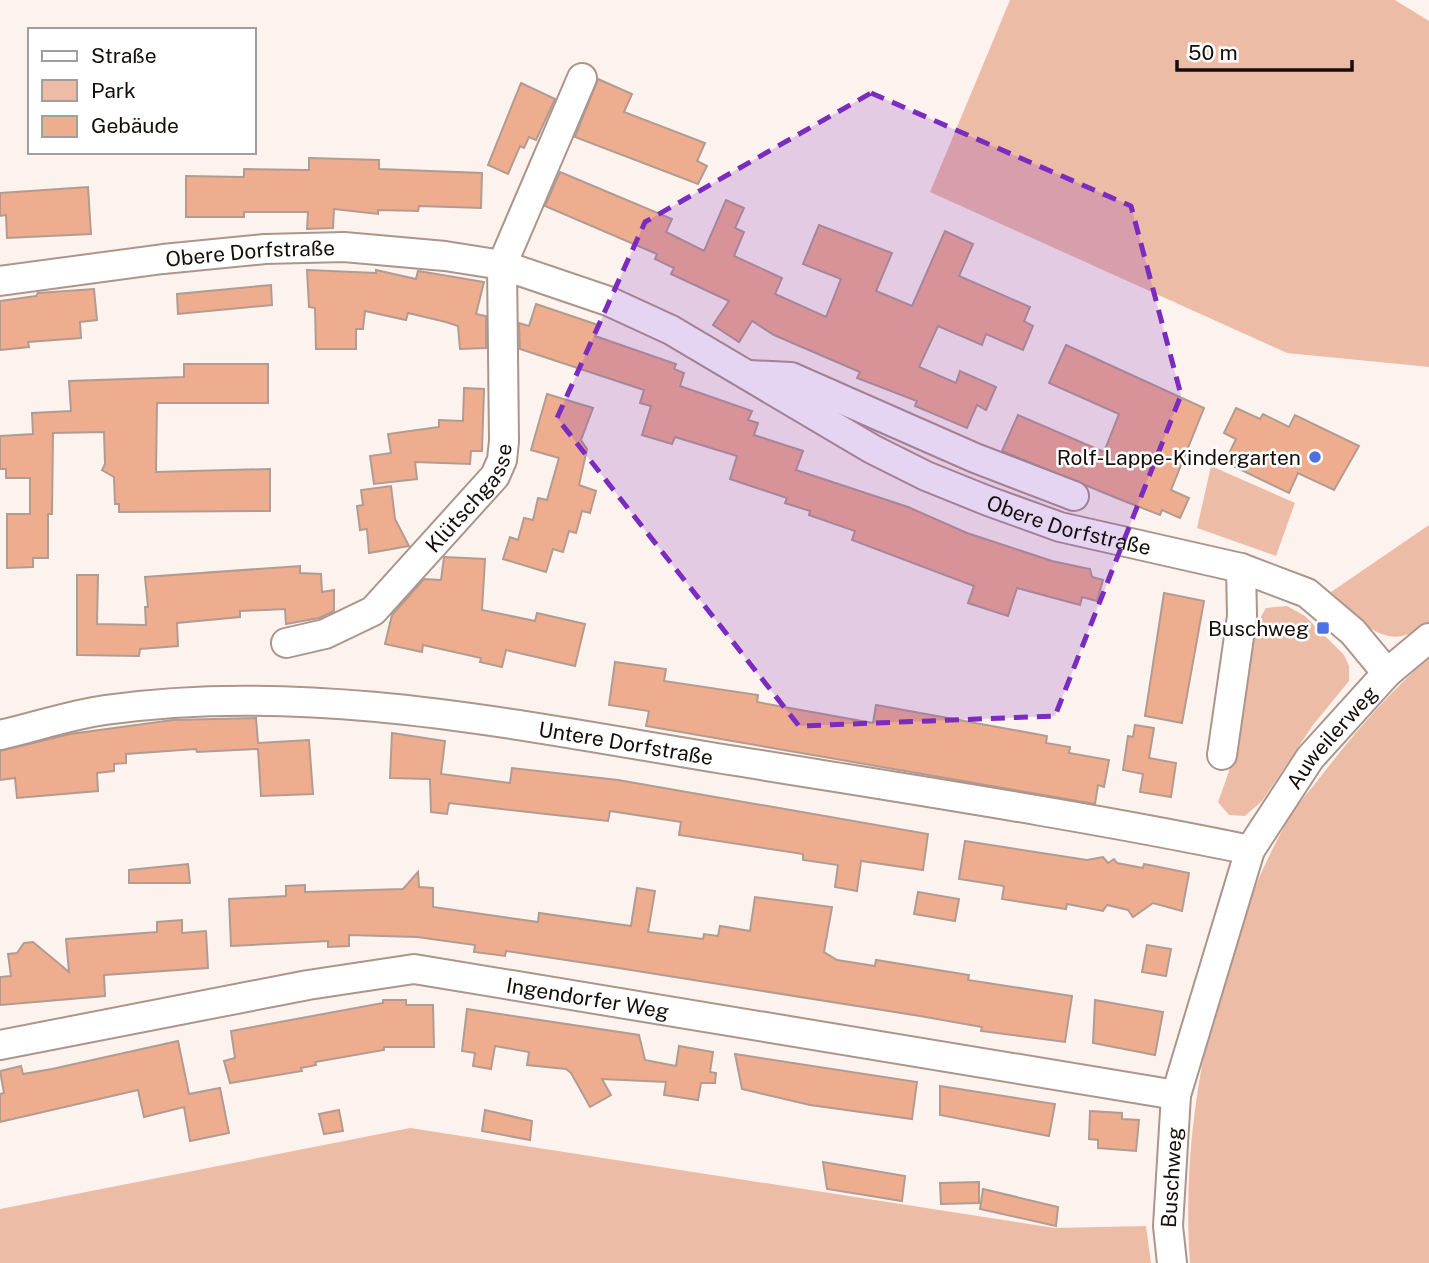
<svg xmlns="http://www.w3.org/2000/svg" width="1429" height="1263" font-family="'Public Sans',sans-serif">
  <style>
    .green { fill: #edbca7 }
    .building { fill: #efad90; stroke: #b29b91; stroke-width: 2 }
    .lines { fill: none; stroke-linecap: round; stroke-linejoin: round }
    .minor-casing { stroke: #ac958b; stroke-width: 32 }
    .minor { stroke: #fff; stroke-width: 28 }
    .marked { fill: #7b2cbf; fill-opacity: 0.2; stroke: #7b2cbf; stroke-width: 5; stroke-dasharray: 14 9; stroke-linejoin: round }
    .poi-dot { fill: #4b72e5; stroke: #fff; stroke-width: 2.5 }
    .labels { text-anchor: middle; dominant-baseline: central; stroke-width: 5; stroke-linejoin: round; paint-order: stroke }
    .street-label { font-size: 21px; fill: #150e0a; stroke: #fff }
    .poi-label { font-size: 21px; fill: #150e0a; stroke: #fff; text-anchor: end }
  </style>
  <rect width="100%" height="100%" fill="#fdf3ee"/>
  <!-- green -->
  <g class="green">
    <path d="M1010,0H1395L1429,21V367L1287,353L930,192Z"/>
    <path d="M1211,466L1295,503L1276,556L1197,528Z"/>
    <path d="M1429,525V622C1386,658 1361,620 1331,592Z"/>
    <path d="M1287,606L1305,616L1344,655L1349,666V681L1313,725L1262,801L1245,816L1229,815L1218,802C1230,771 1238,741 1244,708C1251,670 1245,642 1266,608Z"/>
    <path d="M1429,658V1263H1190C1179,1118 1217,945 1289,818C1297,804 1309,792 1318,780C1351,737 1387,694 1429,658Z"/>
    <path d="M410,1128L1055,1228L1146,1226L1151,1263H0V1209Z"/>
  </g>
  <!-- building -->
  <g class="building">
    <path d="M598,79L632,94L624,112L705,143L697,161L707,166L698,184L575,137Z"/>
    <path d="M521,83L555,99L536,140L529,137L524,148L520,146L508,174L488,165Z"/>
    <path d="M309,158L379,160V169L482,173L481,208L419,206L418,211L378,210V214L334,209L333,228L307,229L308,212H244V217H186V176L244,177V169L309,170Z"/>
    <path d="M560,172L672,219L666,232L704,251L726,200L744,208L735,228L744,232L734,256L782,278L775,294L826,317L841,279L803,264L819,225L892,253L876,291L912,306L945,231L973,244L959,276L1030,307L1024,321L1033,326L1023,350L986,334L982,345L938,326L919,367L956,383L960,371L996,387L986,410L977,405L967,428L915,406L917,401L857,378L860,372L774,335L752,321L739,342L713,325L729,301L671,274L674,268L655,259L657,254L545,206Z"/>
    <path d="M88,187L91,234L7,238L6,215L0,216V193Z"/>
    <path d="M307,270L376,273V270L416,279L418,271L484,282L476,314L486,316V348L460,349L458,326L446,322L408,313L406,320L365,311L363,329H356V349H316L315,308L309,307Z"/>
    <path d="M271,285L272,305L178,314L177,294Z"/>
    <path d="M94,289L97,320L80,322L81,338L28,342L29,347L0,350V301L36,296L38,293Z"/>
    <path d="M536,304L598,325L595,336L676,364L674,369L684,373L680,386L752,411L748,420L758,423L754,435L803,451L796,470L908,507L967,533L1052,561L1090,569L1092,577L1103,580L1097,601L1082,597L1080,605L1017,588L1008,616L968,603L974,586L852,540L855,531L809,515L810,511L785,503L787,498L730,479L737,456L675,437L672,444L642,435L651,406L640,403L644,390L520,349L519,323L529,326Z"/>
    <path d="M1066,345L1204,408L1171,490L1189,498L1180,518L1162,510L1160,515L1124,501L1002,451L1018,415L1104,452L1119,414L1049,383Z"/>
    <path d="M184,364H268V403H157L156,472L270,469V511L119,512V504H115L114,477L102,470L105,464L104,432L53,433L52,514H48V558H33V567L7,568V514H30V478H6V469H0V436L33,434L32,413L71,411L69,381L184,377Z"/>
    <path d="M464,388L484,389L482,451H471L470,464L415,462L417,479L374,484L370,456L391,453L388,434L439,427V420L463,421Z"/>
    <path d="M547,394L593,408L581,440L587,449L579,485L596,491L590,513L582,511L576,533L569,531L563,552L553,549L546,572L503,559L510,537L518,540L524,518L533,520L538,498L547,500L559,458L531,450Z"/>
    <path d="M1236,408L1260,419L1263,414L1289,427L1295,415L1359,446L1334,490L1298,473L1289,493L1225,462L1236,439L1224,433Z"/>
    <path d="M391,486L395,519L409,546L369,553L367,529L360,530L357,506L363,505L361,490Z"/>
    <path d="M444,557L485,559L482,610L535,621L537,613L585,624L575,666L506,650L502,667L480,662L481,658L423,645L422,652L385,644L392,615L424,579L441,580Z"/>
    <path d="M300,566V573L321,574L322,592L334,590V611L319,618L286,624L285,609L240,611V617L177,623L178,646L140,649L139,656L77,655V575H98L97,624L146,625L145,607H148L145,577Z"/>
    <path d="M1164,593L1204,601L1182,723L1145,716Z"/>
    <path d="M615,662L666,669L664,681L758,695L757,702L873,723L876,705L1047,736L1046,743L1070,747L1069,753L1109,760L1104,787L1098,785L1095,804L646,726L649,711L609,705Z"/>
    <path d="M256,718L258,743L309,740L313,794L261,796L258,749L197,752L196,749L126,754V763L114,764V771L97,773L98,791L17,798L15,778L0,780V751L70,734L173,720Z"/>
    <path d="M1135,725L1154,728L1149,758L1176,763L1171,797L1140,792L1143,774L1123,770L1128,736L1133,737Z"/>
    <path d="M392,733L445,741L441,774L510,783L512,768L618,780L928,834L923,870L861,861L857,891L835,887L838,865L803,860V854L679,835L681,822L610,811L608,821L449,803L447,814L431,812L430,779L390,778Z"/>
    <path d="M965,841L1087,860L1103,857L1108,863L1114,859L1117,863L1143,868L1144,864L1189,873L1182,911L1153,903L1133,917L1128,910L1107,905L1103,911L1067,904L1066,909L1002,899L1004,886L959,879Z"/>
    <path d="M188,864L190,883H129V870Z"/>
    <path d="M418,872L419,887L433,888V907L538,922L539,913L631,926L637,888L655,891L648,932L703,939L704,934L718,936L720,926L750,931L755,897L832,907L824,952L837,960L875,966L876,960L969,975L968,980L1072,996L1065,1042L981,1031L982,1027L920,1016L612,967L506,951L505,956L474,952L475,945L417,937L349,935V946L328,947V941L231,946L229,899L286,896V886L305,885V892L403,889Z"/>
    <path d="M918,892L959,899L955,921L914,914Z"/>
    <path d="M182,920V933L206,931L208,968L104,975L105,996L0,1005V977L11,976L8,954L17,953L24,943L33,942L69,972L66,939L157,932V922Z"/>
    <path d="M1147,945L1171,949L1166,976L1142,972Z"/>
    <path d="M383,1000H406V1005H433L434,1047H384V1050L315,1062L316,1065L301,1068L302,1071L230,1083L224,1061L235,1058L231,1031L383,1003Z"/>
    <path d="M1095,1000L1163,1012L1155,1055L1093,1043Z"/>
    <path d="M467,1009L639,1035L645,1060L676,1066L679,1046L713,1052L710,1072L716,1073L715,1083H701L698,1100L664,1095L666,1082L602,1079L611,1095L590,1107L571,1073L566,1069L527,1065L529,1052L495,1046L491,1069L473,1066L475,1053L462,1051Z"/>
    <path d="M178,1041L189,1094L220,1088L229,1133L190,1141L184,1107L144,1117L138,1090L0,1122V1094L4,1093L0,1071L21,1066L23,1074L52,1069Z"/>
    <path d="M735,1054L917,1082L912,1119L810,1105L742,1089Z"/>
    <path d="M940,1086L1055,1104L1049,1136L940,1115Z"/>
    <path d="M339,1110L343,1131L324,1134L319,1114Z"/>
    <path d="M485,1110L532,1121L530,1140L482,1131Z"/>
    <path d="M1090,1111L1122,1113V1119L1139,1120L1136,1151L1098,1148V1140L1089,1139Z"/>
    <path d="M823,1162L905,1176L902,1201L827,1189Z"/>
    <path d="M979,1182V1203L941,1204L940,1183Z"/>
    <path d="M983,1189L1058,1207L1056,1226L980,1209Z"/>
  </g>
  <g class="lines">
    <defs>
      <g id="minor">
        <path id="s1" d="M0,281L163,259L265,249L344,247L445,256L502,265L608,301L671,330L872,449L926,476L988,501L1060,527L1241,568L1307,593L1353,632L1387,673"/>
        <path d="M749,375L791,377L975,458L1074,496"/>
        <path id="s2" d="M286,643L325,634L373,611L495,476L502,460L504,441L502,265L582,78"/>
        <path id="s3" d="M0,735C35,727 70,715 105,710C316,680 529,728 736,761C908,789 1080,815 1250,850"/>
        <path d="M1222,755L1242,616L1241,568"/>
        <path id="s4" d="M0,1045L308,985L414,969L1176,1095"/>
        <path id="s5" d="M1172,1263L1168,1226L1176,1095L1250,850L1310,758L1387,673L1429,638"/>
      </g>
    </defs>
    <!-- minor casing -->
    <use href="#minor" class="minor-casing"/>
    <!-- minor -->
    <use href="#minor" class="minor"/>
  </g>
  <!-- marked area -->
  <path class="marked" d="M871,93L1131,206L1181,395L1055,716L799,726L557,418L645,222Z"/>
  <!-- markers -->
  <g class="poi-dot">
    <circle cx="1315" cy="457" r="7"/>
    <rect x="1316" y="621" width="14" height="14" rx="3.5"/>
  </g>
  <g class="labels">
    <!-- street labels -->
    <g class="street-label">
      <text stroke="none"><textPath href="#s1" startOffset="252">Obere Dorfstraße</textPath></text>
      <text stroke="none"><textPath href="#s2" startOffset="243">Klütschgasse</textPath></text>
      <text stroke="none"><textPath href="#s1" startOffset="1132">Obere Dorfstraße</textPath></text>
      <text stroke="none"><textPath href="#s5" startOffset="564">Auweilerweg</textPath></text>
      <text stroke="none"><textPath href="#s3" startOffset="632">Untere Dorfstraße</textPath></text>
      <text stroke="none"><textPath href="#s4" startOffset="597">Ingendorfer Weg</textPath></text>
      <text stroke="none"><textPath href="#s5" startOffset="86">Buschweg</textPath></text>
    </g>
    <!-- poi labels -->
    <g class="poi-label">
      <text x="1301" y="457">Rolf-Lappe-Kindergarten</text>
      <text x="1309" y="628">Buschweg</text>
    </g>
  </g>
  <!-- legend -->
  <rect x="28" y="28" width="228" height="126" fill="#ffffff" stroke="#a19f9d" stroke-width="2"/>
  <rect x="42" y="51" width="35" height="10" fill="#ffffff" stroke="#a19f9d" stroke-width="2"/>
  <text x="91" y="63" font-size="21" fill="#150e0a">Straße</text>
  <rect x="42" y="80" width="35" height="21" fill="#edbca7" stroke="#a19f9d" stroke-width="2"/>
  <text x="91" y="98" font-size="21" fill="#150e0a">Park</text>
  <rect x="42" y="116" width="35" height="21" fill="#efad90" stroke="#a19f9d" stroke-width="2"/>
  <text x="91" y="133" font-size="21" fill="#150e0a">Gebäude</text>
  <!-- scale -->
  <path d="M1177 60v10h175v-10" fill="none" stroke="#150e0a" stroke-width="3.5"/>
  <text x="1188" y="60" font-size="21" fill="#150e0a" stroke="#ffffff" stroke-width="5" paint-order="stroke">50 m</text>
</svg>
